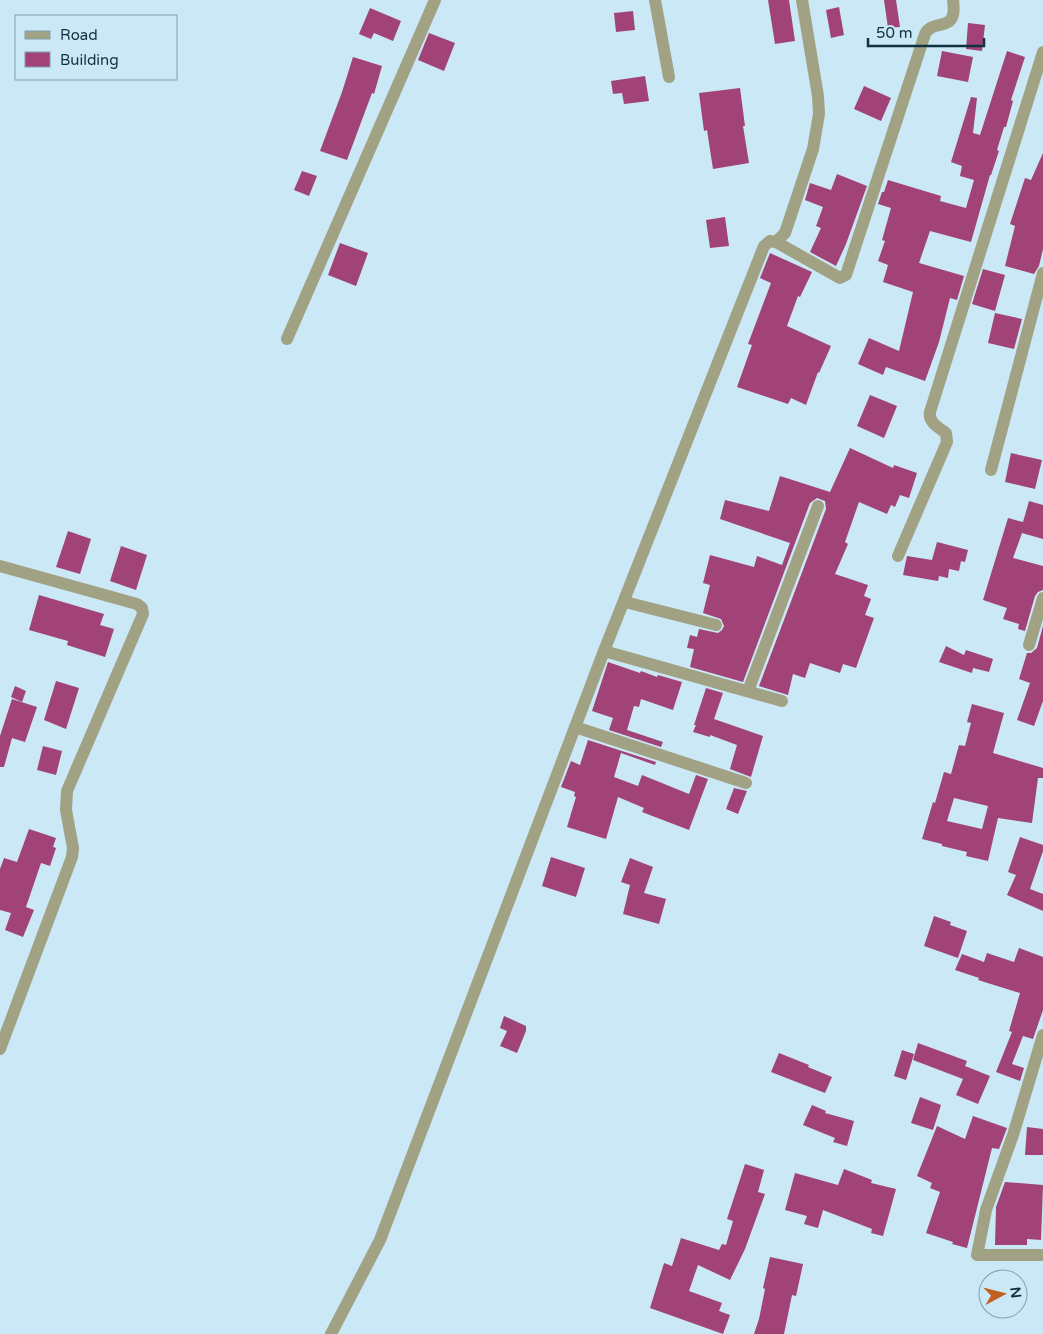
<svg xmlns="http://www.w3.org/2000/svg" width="1043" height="1334" font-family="'Varela Round',sans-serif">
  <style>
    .building { fill: #a14377; fill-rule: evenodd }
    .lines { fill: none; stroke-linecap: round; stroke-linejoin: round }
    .street { stroke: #a1a284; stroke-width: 12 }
  </style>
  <rect width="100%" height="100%" fill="#cae8f6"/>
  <!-- building -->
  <g class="building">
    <path d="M768,0H789L795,41L775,44Z"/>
    <path d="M884,0H896L900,27L888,28Z"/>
    <path d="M839,7L844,35L831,38L826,10Z"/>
    <path d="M370,8L401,21L393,41L374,33L371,39L359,34Z"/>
    <path d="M633,11L635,30L616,32L614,13Z"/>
    <path d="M968,23L985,25L982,51L966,49Z"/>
    <path d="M429,33L455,43L444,71L418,60Z"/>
    <path d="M942,51L973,57L968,82L937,76Z"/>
    <path d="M1007,51L1025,57L1011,100L1013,101L1006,127H1004L997,150L999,151L991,175H990L971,242L930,231L919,263L964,276L957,300L950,298L939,342L925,381L886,367L883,375L858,364L869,338L899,351L913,292L883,282L888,265L878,261L885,241L882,240L891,208L878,204L882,192H884L888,180L941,196L940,201L966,208L974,180L960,176L962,166L951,162L971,97L977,98L973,133L980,135Z"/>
    <path d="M353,57L382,66L374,94L372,93L347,160L320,151L342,92Z"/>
    <path d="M645,76L649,101L624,104L622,93L613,94L611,81Z"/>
    <path d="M864,86L891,98L881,121L854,109Z"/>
    <path d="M740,88L745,126H743L749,163L713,169L707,130L704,131L699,93Z"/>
    <path d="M1043,153V249L1039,266L1034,274L1005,266L1015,226L1010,224L1025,178L1031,180Z"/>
    <path d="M302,171L317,176L309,196L294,190Z"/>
    <path d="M837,174L867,186L846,244L836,266L810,252L821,228L816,226L823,207L805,200L810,183L831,190Z"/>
    <path d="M725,217L729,246L710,248L706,220Z"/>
    <path d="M340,243L368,253L356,286L328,275Z"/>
    <path d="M770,253L812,272L800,297L798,296L787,326L831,346L819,373L818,372L806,405L791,398L788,404L737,387L752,345L748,344L771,283L760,278Z"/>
    <path d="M983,269L1005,275L995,311L972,304Z"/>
    <path d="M995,313L1022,319L1014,349L988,343Z"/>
    <path d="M870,395L897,406L884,438L857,426Z"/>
    <path d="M850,448L893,468L894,465L917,473L909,498L900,495L895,507L891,505L887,514L859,502L845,542L848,544L835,574L868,585L864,596L871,599L865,615L874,618L856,668L843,664L840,673L810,663L805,678L793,674L788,695L759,686L826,509L825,501L817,498L810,503L743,682L690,667L694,649L687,648L690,635L697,637L699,629L718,633L722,630L724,626L721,619L703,613L710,585L703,583L710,555L754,567L757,556L782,565L790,543L720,519L725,500L769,511L780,476L830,492Z"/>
    <path d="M1011,453L1042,460L1035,489L1005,482Z"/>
    <path d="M1029,501L1043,505V539L1022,533L1013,558L1043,566V590L1038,592L1035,596L1025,631L1018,629L1019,624L1003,619L1007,608L983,600L1008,518L1023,522Z"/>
    <path d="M68,531L91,539L80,574L56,567Z"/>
    <path d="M937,542L968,550L965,562L961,561L959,571L949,569L948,578L939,576L938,581L903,575L907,556L932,560Z"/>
    <path d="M121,546L147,555L136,590L110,581Z"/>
    <path d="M39,595L104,614L100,625L114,629L105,657L67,645L68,641L29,630Z"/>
    <path d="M1043,626V701L1034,726L1017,720L1030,683L1019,679L1027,653H1031L1037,648Z"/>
    <path d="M946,646L964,655L966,650L993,659L989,672L973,668L972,673L939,662Z"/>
    <path d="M608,662L640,673L641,671L657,677L658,675L682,682L673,710L641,699L639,707L634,706L627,730L663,742L661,747L609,730L613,718L592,711Z"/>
    <path d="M56,681L79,688L66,729L44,720Z"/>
    <path d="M15,686L26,691L22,702L11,697Z"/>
    <path d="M706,688L723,693L714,719L763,736L751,777L730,769L737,745L710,735V737L693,732L696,725H694Z"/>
    <path d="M12,699L37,707L25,742L12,738L4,767H0V736Z"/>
    <path d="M972,704L1004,713L993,753L1043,768V778H1038L1032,823L998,818L988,861L966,856L967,852L942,846V844L922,839L933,802L935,803L944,772L951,774L959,745L965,746L971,723L967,722ZM954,798L988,806L982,829L947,821Z"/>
    <path d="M588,740L656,762L655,765L621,753L614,777L638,786L642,775L689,794L696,775L708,779L689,830L642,812L644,808L618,797L606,839L567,827L576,797L574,796L575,792L561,787L571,761L580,765Z"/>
    <path d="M43,746L62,751L56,775L37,770Z"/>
    <path d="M734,788L747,791L738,814L726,809Z"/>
    <path d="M29,829L56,838L53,847L56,848L50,866L41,863L26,907L34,910L23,937L5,930L11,913L0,910V869L4,858L17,862Z"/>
    <path d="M1020,837L1043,845V851L1030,889L1043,894V911L1007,895L1016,875L1008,872Z"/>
    <path d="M551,857L585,868L576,897L542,886Z"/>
    <path d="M630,858L653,867L644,893L666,899L659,924L623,914L630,885L621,882Z"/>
    <path d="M934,916L951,922L950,925L967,931L958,958L924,946Z"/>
    <path d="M1019,948L1043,957V1010L1033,1039L1023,1036L1012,1064L1024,1068L1020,1081L996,1072L1012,1032L1009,1031L1020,993L978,980L979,978L955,970L962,954L984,962L987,953L1014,962Z"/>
    <path d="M504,1016L526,1026V1031L517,1053L500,1046L507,1031L500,1028Z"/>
    <path d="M918,1043L967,1061L965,1066L990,1076L978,1104L956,1095L963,1079L913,1060Z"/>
    <path d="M902,1050L914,1054L906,1080L894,1076Z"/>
    <path d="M779,1053L809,1065L808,1067L832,1077L825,1093L771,1072Z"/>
    <path d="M920,1097L941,1105L933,1130L911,1123Z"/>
    <path d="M812,1105L826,1111L825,1113L854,1121L847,1146L833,1142L835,1138L803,1125Z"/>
    <path d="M973,1116L1007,1128L999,1149L992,1148L967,1248L952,1244L953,1242L926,1233L940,1192L930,1188L932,1183L917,1176L937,1126L965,1139Z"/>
    <path d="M1027,1127L1043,1129V1155H1025Z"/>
    <path d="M745,1164L764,1170L758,1192L765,1194L745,1249L730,1280L698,1265L689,1291L722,1303L719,1311L730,1315L723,1334L650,1308L664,1263L672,1266L681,1238L719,1250L722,1244L726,1245L733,1221L727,1219Z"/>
    <path d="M844,1169L872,1180L871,1183L896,1189L883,1236L871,1233L872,1229L823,1210L818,1228L804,1224L807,1216L785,1210L795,1173L838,1185Z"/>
    <path d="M1005,1182L1043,1185L1041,1240L1027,1239V1245H995L996,1207Z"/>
    <path d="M770,1257L803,1264L796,1296L792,1295L784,1334H754L759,1319L765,1289L763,1288Z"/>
  </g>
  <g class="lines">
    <!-- street -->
    <g class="street">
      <path d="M655,0L669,77"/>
      <path d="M776,242L840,278L846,275L925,34C934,17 958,35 953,0"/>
      <path d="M287,339L435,0"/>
      <path d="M991,470L1043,273"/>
      <path d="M898,556L947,442L946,433C938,427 928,422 930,412L1043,52"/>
      <path d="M0,566L137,604L142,608L143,614L67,791L66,810L73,848L72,857L0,1049"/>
      <path d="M625,602L716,625"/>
      <path d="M1029,645L1043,598"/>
      <path d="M604,651L782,701"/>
      <path d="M748,691L818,506"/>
      <path d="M575,727L746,783"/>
      <path d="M1043,1035L1013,1135L986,1210L977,1255H1043"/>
      <path d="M331,1334L380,1240L604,651L764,246L770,241L776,242L785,233L813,149L819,114L818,96L802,0"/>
    </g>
  </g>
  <!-- legend -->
  <rect x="15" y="15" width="162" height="65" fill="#cae8f6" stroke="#809fad"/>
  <rect x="25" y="31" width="25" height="8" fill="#a1a284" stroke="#809fad"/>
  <text x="60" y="40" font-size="15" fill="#10313f">Road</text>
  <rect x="25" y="52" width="25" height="15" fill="#a14377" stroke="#809fad"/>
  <text x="60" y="65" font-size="15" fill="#10313f">Building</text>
  <!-- north arrow -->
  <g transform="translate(1003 1294) rotate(83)"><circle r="24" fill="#cae8f6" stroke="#809fad"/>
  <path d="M0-4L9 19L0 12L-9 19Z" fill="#c16021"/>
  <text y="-8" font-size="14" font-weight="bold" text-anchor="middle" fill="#10313f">N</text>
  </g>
  <!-- scale -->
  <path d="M868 38v8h116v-8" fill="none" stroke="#10313f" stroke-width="2.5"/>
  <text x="876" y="38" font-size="15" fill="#10313f" stroke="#cae8f6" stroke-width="4" paint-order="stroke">50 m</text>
</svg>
